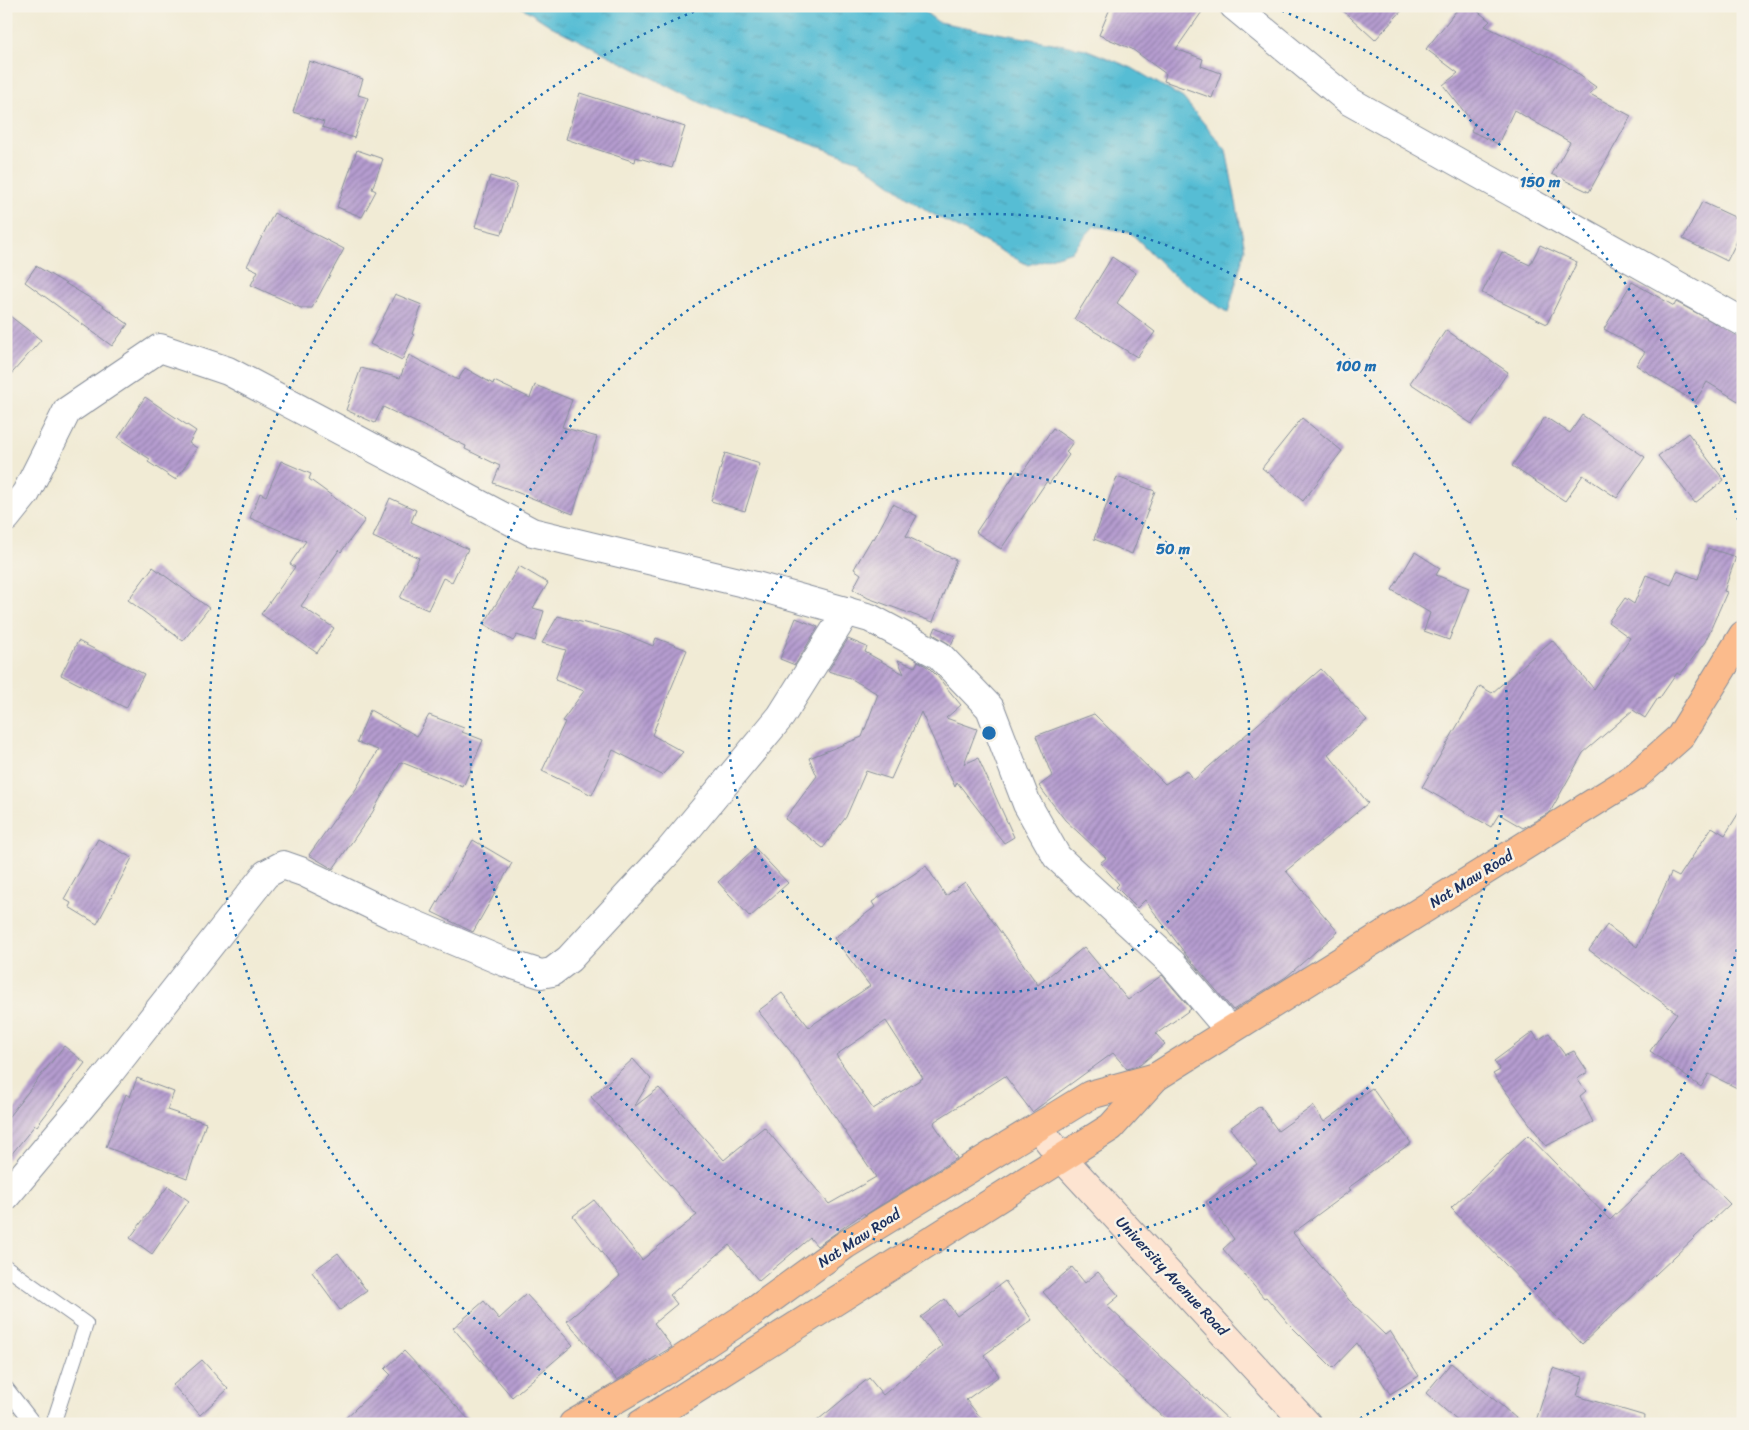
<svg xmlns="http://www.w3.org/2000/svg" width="1749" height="1430" font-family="Sriracha,sans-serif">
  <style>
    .water { fill: url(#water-ripples); stroke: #397699 }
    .building { fill: url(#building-hatch); fill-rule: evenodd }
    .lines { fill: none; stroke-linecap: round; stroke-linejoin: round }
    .service-casing { stroke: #868d9a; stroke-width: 16 }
    .minor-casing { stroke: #868d9a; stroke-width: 30 }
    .secondary-casing { stroke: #868d9a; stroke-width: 30 }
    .primary-casing { stroke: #868d9a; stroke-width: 30 }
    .service { stroke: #fff; stroke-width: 14 }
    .minor { stroke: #fff; stroke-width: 28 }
    .secondary { stroke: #fde4d1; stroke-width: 28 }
    .primary { stroke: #fbbb8c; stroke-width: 28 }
    .ring { fill: none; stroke: #1f6fb2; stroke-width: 2.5; stroke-dasharray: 2.5 5 }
    .labels { text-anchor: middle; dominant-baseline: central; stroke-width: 5; stroke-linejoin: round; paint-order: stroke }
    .street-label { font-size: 15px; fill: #1b2f5e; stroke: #f7f3e8 }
    .centre { fill: #1f6fb2; stroke: #f7f3e8; stroke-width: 2.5 }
    .ring-label { font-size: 15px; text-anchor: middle; font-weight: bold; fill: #1f6fb2; stroke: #f7f3e8; stroke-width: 5; stroke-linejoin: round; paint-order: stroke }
  </style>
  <defs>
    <pattern id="water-ripples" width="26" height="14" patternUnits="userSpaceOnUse" patternTransform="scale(1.25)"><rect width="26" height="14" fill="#57bdd4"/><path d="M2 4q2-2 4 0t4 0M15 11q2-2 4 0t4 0" fill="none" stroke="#479aaf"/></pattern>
    <pattern id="building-hatch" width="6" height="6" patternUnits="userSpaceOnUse" patternTransform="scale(1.25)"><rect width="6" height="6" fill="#b59ccf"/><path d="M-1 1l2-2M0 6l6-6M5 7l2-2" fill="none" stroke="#9280ab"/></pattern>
  </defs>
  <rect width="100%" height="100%" fill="#f7f3e8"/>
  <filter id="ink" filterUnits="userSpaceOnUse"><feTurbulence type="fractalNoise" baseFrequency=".02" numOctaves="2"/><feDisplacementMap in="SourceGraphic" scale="10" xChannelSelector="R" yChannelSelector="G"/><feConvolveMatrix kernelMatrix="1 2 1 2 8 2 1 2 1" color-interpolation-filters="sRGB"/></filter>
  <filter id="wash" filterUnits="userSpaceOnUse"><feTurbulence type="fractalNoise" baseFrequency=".0096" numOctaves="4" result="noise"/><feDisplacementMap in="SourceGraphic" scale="20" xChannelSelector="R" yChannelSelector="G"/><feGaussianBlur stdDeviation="1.12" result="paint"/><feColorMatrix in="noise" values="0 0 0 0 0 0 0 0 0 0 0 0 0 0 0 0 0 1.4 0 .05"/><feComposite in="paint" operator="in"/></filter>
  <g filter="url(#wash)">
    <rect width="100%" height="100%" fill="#f1ebd5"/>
    <!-- water -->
    <path class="water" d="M520,6H917L938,22L1085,49L1132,68L1183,98L1226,150L1245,249L1228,313L1171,273L1130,232L1094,226L1072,251L1028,265L929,212L859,161L715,110L551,26Z"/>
    <g id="blocks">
      <!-- building -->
      <g class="building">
        <path d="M1111,6H1206L1176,49L1203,59L1201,66L1221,73L1212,98L1164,81L1166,74L1132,49L1099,35Z"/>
        <path d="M1338,6H1406L1375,40Z"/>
        <path d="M1460,6H1471L1490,21L1485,26L1565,65L1596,87L1590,94L1631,116L1589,192L1552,174L1570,142L1514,110L1498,144L1471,131L1474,124L1443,85L1458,73L1426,49Z"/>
        <path d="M309,61L363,79L358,95L368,98L354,138L322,127L324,122L293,112Z"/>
        <path d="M580,93L685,127L672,168L636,157L635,162L566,139Z"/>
        <path d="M357,150L383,159L372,189L376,191L362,217L337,207Z"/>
        <path d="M490,176L517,184L502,234L475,227Z"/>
        <path d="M1702,202L1743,221V229L1727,261L1683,239Z"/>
        <path d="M274,213L344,249L312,308H301L251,285L258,271L247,266Z"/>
        <path d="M1540,245L1577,262L1547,324L1482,293L1502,252L1530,265Z"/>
        <path d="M1112,257L1136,273L1117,303L1155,332L1137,357L1074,319Z"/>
        <path d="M36,266L100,304L128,324L112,346L25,282Z"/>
        <path d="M1632,282L1674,306L1676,302L1743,338V404L1707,382L1695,402L1636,365L1645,352L1604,329Z"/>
        <path d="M395,294L422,305L412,334L414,335L402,360L370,344Z"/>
        <path d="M6,313L41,340L6,380Z"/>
        <path d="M1446,330L1508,372L1472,424L1410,383Z"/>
        <path d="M409,355L458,380L465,368L493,384L494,381L530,398L535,385L572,400L562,427L597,437L573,514L493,483L500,466L465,449L466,446L383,407L375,423L346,410L361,368L400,378Z"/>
        <path d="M145,397L196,431L189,443L197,448L176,480L148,462L150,459L118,438Z"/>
        <path d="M1582,415L1645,457L1617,498L1583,475L1565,501L1512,466L1545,417L1570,433Z"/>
        <path d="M1302,418L1342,451L1303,501L1262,468Z"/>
        <path d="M1053,428L1073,442L1066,452L1069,455L1049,484L1047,481L1001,549L976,532L1017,471L1022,473Z"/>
        <path d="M1688,433L1724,480L1695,503L1658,456Z"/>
        <path d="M725,453L760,464L745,511L711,501Z"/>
        <path d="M281,461L311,474L309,479L365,520L341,552L339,550L301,606L334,628L317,653L261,614L295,567L290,564L306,541L250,518L260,493L266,496Z"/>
        <path d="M1117,477L1155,491L1132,554L1094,539Z"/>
        <path d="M390,498L416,510L411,522L468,549L452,582L443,578L428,610L400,598L419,558L373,537Z"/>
        <path d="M893,504L917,516L906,536L956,560L933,622L868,598L853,589L861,574L854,569L872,538L874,539Z"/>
        <path d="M1708,548L1736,557L1724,591L1727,592L1705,642L1680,675L1677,673L1659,699L1658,698L1645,718L1633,710L1583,753L1550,812L1523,828L1499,814L1491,827L1422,787L1480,686L1492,693L1552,640L1594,689L1630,638L1608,622L1625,598L1634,604L1646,575L1671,585L1677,571L1698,579Z"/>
        <path d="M1415,552L1440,568L1436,575L1469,588L1449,640L1424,631L1430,613L1392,590Z"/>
        <path d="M519,566L548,583L533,608L544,611L535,641L517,635L513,641L484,624Z"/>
        <path d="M153,567L209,608L183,641L128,600Z"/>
        <path d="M558,616L619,632L653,646L656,638L687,650L652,735L683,752L662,775L613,750L592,795L542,771L565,722L562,721L584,691L555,680L566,650L542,643Z"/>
        <path d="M796,618L818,627L795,665L780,659Z"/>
        <path d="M936,627L955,636L951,645L933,634Z"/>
        <path d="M848,639L867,647L865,652L904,674L898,660L915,667L918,661L929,668L937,676L961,705L946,718L977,729L964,764L978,758L1014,837L1004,843L957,782L955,787L921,712L891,779L866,771L846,817L823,848L785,819L817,776L809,758L862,737L878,694L850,678L828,671Z"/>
        <path d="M78,641L144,674L126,708L61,675Z"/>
        <path d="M1321,669L1367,720L1328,754L1368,803L1286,871L1338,932L1286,977L1233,1010L1187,956L1145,900L1137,908L1116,887L1119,884L1100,863L1106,858L1065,820L1039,786L1052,776L1036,736L1094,714L1165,784L1187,770L1194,780Z"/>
        <path d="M370,710L417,736L429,715L464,728L462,732L483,740L463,787L401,762L372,813L333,869L309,855L356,789L378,750L357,742Z"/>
        <path d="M1743,806V1091L1709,1074L1701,1087L1650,1051L1677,1013L1589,950L1607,925L1637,947L1671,873L1679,877L1712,827L1725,835Z"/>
        <path d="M98,839L132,858L97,924L69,907L71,903L64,899Z"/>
        <path d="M473,840L512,863L473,932L432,912Z"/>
        <path d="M755,848L788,883L750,917L718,882Z"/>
        <path d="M926,866L946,896L965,882L1038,985L1084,947L1128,1000L1162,975L1191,1009L1156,1034L1165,1044L1140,1065L1127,1069L1113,1053L1032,1112L1005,1076L935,1121L934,1124L957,1158L865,1215L864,1213L817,1246L810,1238L759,1281L729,1245L670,1295L677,1304L654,1323L672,1347L617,1380L567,1321L620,1276L573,1216L594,1200L642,1260L697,1215L591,1097L633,1059L651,1079L634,1107L659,1088L724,1160L764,1127L829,1204L876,1177L791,1052L758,1011L782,993L809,1027L870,986L834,938L875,907L872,902ZM886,1021L923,1078L873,1109L836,1055Z"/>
        <path d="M1533,1032L1538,1040L1549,1033L1565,1055L1574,1051L1588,1072L1577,1079L1586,1091L1580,1096L1593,1122L1546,1146L1493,1074L1500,1070L1494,1061Z"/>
        <path d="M64,1046L85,1063L37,1126L35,1125L6,1161V1120Z"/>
        <path d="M137,1078L174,1092L167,1110L206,1123L187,1178L106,1147L126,1094L130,1097Z"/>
        <path d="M1372,1088L1411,1143L1348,1188L1351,1190L1293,1233L1349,1300L1385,1335L1390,1331L1419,1376L1390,1394L1357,1343L1333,1368L1290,1325L1266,1297L1264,1298L1223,1249L1234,1239L1206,1202L1257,1164L1230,1128L1260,1106L1278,1131L1313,1106L1324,1122Z"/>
        <path d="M1528,1135L1610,1220L1680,1153L1730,1204L1582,1344L1451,1208Z"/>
        <path d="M168,1186L189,1201L152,1254L130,1238Z"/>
        <path d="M338,1253L367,1291L340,1310L312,1272Z"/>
        <path d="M1072,1267L1085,1283L1098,1272L1119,1296L1107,1306L1233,1424H1171L1102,1360L1043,1292Z"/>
        <path d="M1005,1281L1032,1320L984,1355L999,1376L966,1400L986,1424H813L869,1378L883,1395L942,1346L921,1317L945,1299L957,1316Z"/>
        <path d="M526,1294L573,1345L512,1397L453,1328L484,1301L499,1319Z"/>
        <path d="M404,1351L473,1424H339L391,1375L385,1369Z"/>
        <path d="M202,1360L228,1389L200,1415L173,1385Z"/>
        <path d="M1451,1363L1523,1424H1461L1426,1393Z"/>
        <path d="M1553,1368L1583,1377L1577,1396L1645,1416L1644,1424H1535Z"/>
      </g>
    </g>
  </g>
  <g filter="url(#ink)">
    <use href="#blocks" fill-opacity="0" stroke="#868d9a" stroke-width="1"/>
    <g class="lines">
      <defs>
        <g id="service">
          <path d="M6,1267L86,1324L53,1424"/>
          <path d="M6,1388L34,1424"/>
        </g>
        <g id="minor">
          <path d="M1234,6L1349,101L1743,322"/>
          <path d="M6,518L26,493L67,411L160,348L228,371L532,532L756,586L870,618L939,655L990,708L1027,804L1057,857L1172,963L1229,1030"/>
          <path d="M6,1196L107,1076L266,874L283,865L303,872L392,915L504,962L541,974L552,972L569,959L669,851L781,716L847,611"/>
        </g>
        <path id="secondary" d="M1038,1127L1062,1158L1307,1424"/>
        <g id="primary">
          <path d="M573,1424L661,1373L753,1312L845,1245L1090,1095L1156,1077"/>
          <path d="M641,1424L1111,1127L1156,1077L1636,776L1680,737L1743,635"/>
        </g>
      </defs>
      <!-- service casing -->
      <use href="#service" class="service-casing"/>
      <!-- minor casing -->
      <use href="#minor" class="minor-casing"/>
      <!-- secondary casing -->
      <use href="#secondary" class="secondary-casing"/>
      <!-- primary casing -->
      <use href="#primary" class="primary-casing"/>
      <!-- service -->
      <use href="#service" class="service"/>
      <!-- minor -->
      <use href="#minor" class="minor"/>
      <!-- secondary -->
      <use href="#secondary" class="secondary"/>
      <!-- primary -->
      <use href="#primary" class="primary"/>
    </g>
  </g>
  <!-- distance rings -->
  <g class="ring">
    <circle cx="989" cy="733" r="260"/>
    <circle cx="989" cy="733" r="519"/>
    <path d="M1741 935A779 779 0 0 1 1355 1421M623 1421A779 779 0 0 1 703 8M1275 8A779 779 0 0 1 1741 531"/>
  </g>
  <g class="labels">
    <!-- street labels -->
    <g class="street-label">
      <text transform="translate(1471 879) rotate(-32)">Nat Maw Road</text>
      <text transform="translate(859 1238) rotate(-33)">Nat Maw Road</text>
      <text transform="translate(1172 1276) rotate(47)">University Avenue Road</text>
    </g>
  </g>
  <circle cx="989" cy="733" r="8" class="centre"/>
  <g class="ring-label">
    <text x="1540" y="187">150 m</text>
    <text x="1356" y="371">100 m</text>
    <text x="1173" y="554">50 m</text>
  </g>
  <!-- margin -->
  <rect width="1749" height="1430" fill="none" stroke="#f7f3e8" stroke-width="25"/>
</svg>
